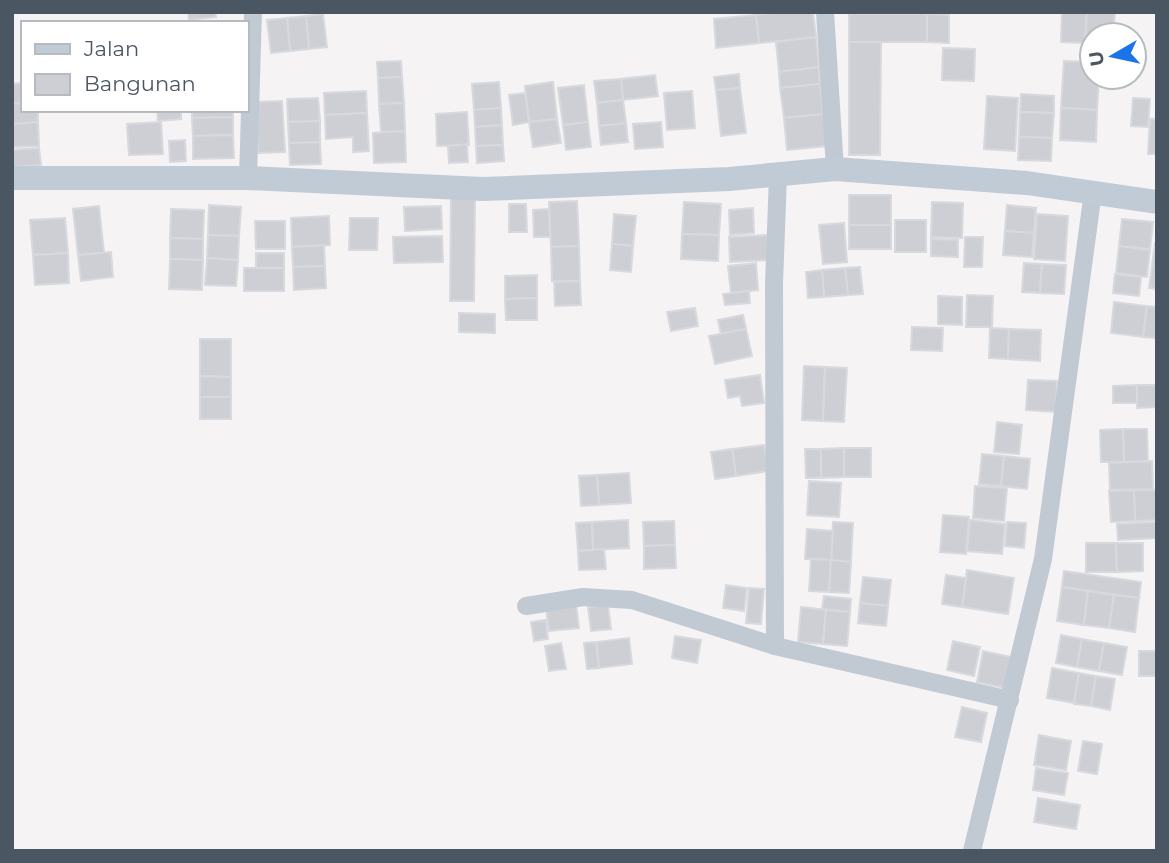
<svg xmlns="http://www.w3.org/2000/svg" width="1169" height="863" font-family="Montserrat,sans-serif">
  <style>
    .building { fill: #cdcfd5; stroke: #d7d9de; stroke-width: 2 }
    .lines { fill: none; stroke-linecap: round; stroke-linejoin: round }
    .street { stroke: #c1cad2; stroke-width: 18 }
    .secondary { stroke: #c1cbd6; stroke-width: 24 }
  </style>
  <rect width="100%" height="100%" fill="#f5f3f3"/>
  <!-- building -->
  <g class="building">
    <path d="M188,12H215L216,17L189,20Z"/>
    <path d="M782,12H813L816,37L759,43L756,15Z"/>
    <path d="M1062,12H1087L1085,43L1061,42Z"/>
    <path d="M1087,12H1115L1113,35H1092V44L1085,43Z"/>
    <path d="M323,14L327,47L309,49L306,16Z"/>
    <rect x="849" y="14" width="78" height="28"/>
    <path d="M927,14L949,15V43L927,42Z"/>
    <path d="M756,15L759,43L716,48L714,19Z"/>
    <path d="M306,16L309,49L290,51L287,18Z"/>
    <path d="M287,18L290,51L271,53L267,20Z"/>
    <path d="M816,37L819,67L779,72L776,42Z"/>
    <path d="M849,42H881L880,155H849Z"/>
    <path d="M943,48L975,49L974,81L942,80Z"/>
    <path d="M401,61L402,77L378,78L377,62Z"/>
    <path d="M1064,61L1092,62V77H1099L1097,110L1061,108Z"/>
    <path d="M819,67L820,84L780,88L779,72Z"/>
    <path d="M739,74L740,88L716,90L714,77Z"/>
    <path d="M655,75L658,96L623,100L621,79Z"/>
    <path d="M402,77L404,103L379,104L378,78Z"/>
    <path d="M621,79L623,100L597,103L594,81Z"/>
    <path d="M499,82L501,108L474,110L472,84Z"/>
    <path d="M553,82L557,119L529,122L525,86Z"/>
    <path d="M23,83V103L12,104V84Z"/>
    <path d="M820,84L823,114L784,118L780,88Z"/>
    <path d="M584,85L588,122L563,125L558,88Z"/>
    <path d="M740,88L746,133L721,136L716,90Z"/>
    <path d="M366,91L367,113L325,115L324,93Z"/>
    <path d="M692,91L695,128L667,130L664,93Z"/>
    <path d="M525,93L529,122L513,125L509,95Z"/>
    <path d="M1021,94L1054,96V113L1020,112Z"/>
    <path d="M987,96L1018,98L1015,151L984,149Z"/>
    <path d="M318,98L320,121L288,122L287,99Z"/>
    <path d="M1133,98L1150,99L1148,127L1131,126Z"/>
    <path d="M623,100L626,123L599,126L597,103Z"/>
    <path d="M282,101L285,152L258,153L256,102Z"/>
    <path d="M23,103V110H38V122L12,124V104Z"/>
    <path d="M404,103L405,131L381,132L379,104Z"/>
    <path d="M501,108L502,125L475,127L474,110Z"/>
    <path d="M1061,108L1097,110L1096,142L1060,140Z"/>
    <path d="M157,110H181V119L158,121Z"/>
    <path d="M192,110H233V117L192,118Z"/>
    <path d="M467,112L469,145L437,146L436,114Z"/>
    <path d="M1020,112L1054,113L1052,138L1019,137Z"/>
    <path d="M367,113L369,151L353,152V137L326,139L325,115Z"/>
    <path d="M823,114L827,146L787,150L784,118Z"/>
    <path d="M233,117V135L193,136L192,118Z"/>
    <path d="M557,119L561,143L533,147L529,122Z"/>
    <path d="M1150,119H1157V154H1148Z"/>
    <path d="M320,121V142L289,143L288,122Z"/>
    <path d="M38,122L39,146L12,147V124Z"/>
    <path d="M161,122L163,154L129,155L127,124Z"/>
    <path d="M588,122L591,147L566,150L563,125Z"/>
    <path d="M661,122L663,147L635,149L633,124Z"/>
    <path d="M626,123L628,142L601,145L599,126Z"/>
    <path d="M502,125L503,145L476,146L475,127Z"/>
    <path d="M405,131L406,162L374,163L373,133Z"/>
    <path d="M233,135L234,158L193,159V136Z"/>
    <path d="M1019,137L1052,138L1051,161L1018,160Z"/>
    <path d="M185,140L186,161L170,162L169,141Z"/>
    <path d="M320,142L321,164L290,165L289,143Z"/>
    <path d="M467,144L468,162L449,163L448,146Z"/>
    <path d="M503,145L504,161L477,163L476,146Z"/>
    <path d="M39,148L41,165L13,167L12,150Z"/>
    <path d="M451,192L475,193L474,301H450Z"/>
    <rect x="849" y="195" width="42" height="30"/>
    <path d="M577,201L579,246L551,247L549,202Z"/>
    <path d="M684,202L721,204L719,235L682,234Z"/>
    <path d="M932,202L963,203L962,238L931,237Z"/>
    <path d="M509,204H526L527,232H509Z"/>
    <path d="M209,205L241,207L239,236L208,235Z"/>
    <path d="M1007,205L1036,208L1034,233L1005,231Z"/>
    <path d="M99,206L104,253L78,255L73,209Z"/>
    <path d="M441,206L442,229L405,231L404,207Z"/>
    <path d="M753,208L754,233L730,235L729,210Z"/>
    <path d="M171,209L204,210L203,239L170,238Z"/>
    <path d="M549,209L550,237H534L533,210Z"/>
    <path d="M614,214L636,216L633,246L612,244Z"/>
    <path d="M1037,214L1068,216L1065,261L1034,259Z"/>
    <path d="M329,216L330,245L292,247L291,218Z"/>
    <path d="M65,218L68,253L33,255L30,220Z"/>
    <path d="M350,218H378L377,250H349Z"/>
    <path d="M1122,219L1153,222L1150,249L1119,246Z"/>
    <rect x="895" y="220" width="31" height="32"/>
    <path d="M255,221H285V249H256Z"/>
    <path d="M844,223L847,262L823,264L819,225Z"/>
    <rect x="849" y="225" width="42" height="24"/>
    <path d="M1005,231L1034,233L1032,257L1003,255Z"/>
    <path d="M682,234L719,235L718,261L681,259Z"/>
    <path d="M208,235L239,236L238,260L207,258Z"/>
    <path d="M767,235L768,260L730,262L729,237Z"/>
    <path d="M442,236L443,262L394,263L393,237Z"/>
    <path d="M965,237H983L982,267H964Z"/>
    <path d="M170,238L203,239V260L170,259Z"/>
    <path d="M931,239L958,240V257L931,256Z"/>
    <path d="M1155,243H1157V289L1149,288Z"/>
    <path d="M612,244L633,246L631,272L610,270Z"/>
    <path d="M324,245L325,266L293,267L292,247Z"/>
    <path d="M579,246L580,281H552L551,247Z"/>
    <path d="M1119,246L1150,250L1147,277L1116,273Z"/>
    <path d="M111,252L113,277L81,281L78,255Z"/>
    <path d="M68,253L69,283L35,285L33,255Z"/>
    <rect x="256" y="253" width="28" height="15"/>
    <path d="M207,258L238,260L236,286L205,285Z"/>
    <path d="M170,259L203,260L202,290L169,289Z"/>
    <path d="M756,263L758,290L731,293L728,266Z"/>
    <path d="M1024,263L1042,264L1040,293L1022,292Z"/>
    <path d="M1042,264L1066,265L1064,294L1040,293Z"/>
    <path d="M325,266L326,288L294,290L293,267Z"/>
    <path d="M860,267L863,294L848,295L845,268Z"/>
    <rect x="244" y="268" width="40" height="23"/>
    <path d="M845,268L848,295L824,297L822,270Z"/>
    <path d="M822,270L824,297L808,298L806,272Z"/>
    <path d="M1115,274L1141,277L1139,296L1113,293Z"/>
    <path d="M537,275V298L505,299V276Z"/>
    <path d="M580,281L581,305L555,306L554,282Z"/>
    <path d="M749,291L750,303L725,305L723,294Z"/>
    <path d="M967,295L993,296L992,327H966Z"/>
    <path d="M938,296L962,297V325L938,324Z"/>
    <path d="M537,298V320H506L505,299Z"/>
    <path d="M1114,302L1147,306L1143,337L1111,333Z"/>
    <path d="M1147,306L1157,307V338L1143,337Z"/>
    <path d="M695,308L698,326L671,331L667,312Z"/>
    <path d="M459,313L495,314V333L459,332Z"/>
    <path d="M743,315L746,329L721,334L718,320Z"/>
    <path d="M912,327L943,328L942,351L911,350Z"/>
    <path d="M990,328L1009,329L1008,359L989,358Z"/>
    <path d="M746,329L752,356L715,364L709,336Z"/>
    <path d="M1009,329L1041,330L1040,361L1008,359Z"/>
    <path d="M200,339H231V377L200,376Z"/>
    <path d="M804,366L825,367L823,421L802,420Z"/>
    <path d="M825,367L847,368L844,422L823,421Z"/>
    <path d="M760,375L764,403L742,406L740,396L728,398L725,380Z"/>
    <path d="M200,376L231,377V397H200Z"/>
    <path d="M1028,380L1057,381L1056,412L1026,410Z"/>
    <path d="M1137,385H1157V407L1137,408Z"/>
    <path d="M1137,385V403H1113V386Z"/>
    <rect x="200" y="397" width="31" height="22"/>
    <path d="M997,422L1022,425L1019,454L994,452Z"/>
    <path d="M1123,429H1147L1148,461L1124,462Z"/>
    <path d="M1123,429L1124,462H1101L1100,430Z"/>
    <path d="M764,445L768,471L736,476L732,449Z"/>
    <rect x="844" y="448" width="27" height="29"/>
    <path d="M844,448V477L821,478V449Z"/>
    <path d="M732,449L736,476L715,479L711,452Z"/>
    <path d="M805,449H821V478H806Z"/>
    <path d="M982,454L1004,456L1001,486L979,484Z"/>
    <path d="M1004,456L1030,459L1027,489L1001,486Z"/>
    <path d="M1152,461L1153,489L1110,490L1109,463Z"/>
    <path d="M629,473L631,503L599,505L597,475Z"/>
    <path d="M597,475L599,505L581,506L579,476Z"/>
    <path d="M809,481L841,483L839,517L807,515Z"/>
    <path d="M975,486L1007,488L1004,521L973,518Z"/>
    <path d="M1134,490H1157V520L1135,521Z"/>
    <path d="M1134,490L1135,521L1111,522L1109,491Z"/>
    <path d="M943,515L969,517L966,554L940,552Z"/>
    <path d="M628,520L629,548L593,550L592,522Z"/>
    <path d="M970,520L1005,524L1002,554L967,551Z"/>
    <path d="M674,521L675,545L644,546L643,522Z"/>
    <path d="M592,522L593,550L578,551L576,523Z"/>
    <path d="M833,522L853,523L851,562L831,560Z"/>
    <path d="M1007,522L1026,523L1024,548L1005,546Z"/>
    <path d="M1157,522V538L1118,540L1117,524Z"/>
    <path d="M807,529L833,531L831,560L805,559Z"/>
    <path d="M1086,543H1116L1117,572H1086Z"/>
    <path d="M1116,543H1143V571L1117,572Z"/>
    <path d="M675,545L676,568L644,569V546Z"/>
    <path d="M604,549L606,569L579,570L578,551Z"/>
    <path d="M811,559L831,560L829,592L809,591Z"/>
    <path d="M831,560L851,562L849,593L829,592Z"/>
    <path d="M967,570L1014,578L1008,614L962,607Z"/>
    <path d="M1064,571L1141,582L1139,598L1062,587Z"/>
    <path d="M946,575L966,578L962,607L942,604Z"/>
    <path d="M863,577L891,580L888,606L860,603Z"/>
    <path d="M726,585L747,588L744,611L723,608Z"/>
    <path d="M1062,587L1088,591L1084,625L1057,621Z"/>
    <path d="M749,588L764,589L761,624L746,623Z"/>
    <path d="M1088,591L1114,595L1109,628L1084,625Z"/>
    <path d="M1114,595L1139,598L1135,632L1109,628Z"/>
    <path d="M824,596L851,599L850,612L822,609Z"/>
    <path d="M860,603L888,606L886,626L858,623Z"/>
    <path d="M576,604L579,628L549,631L546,608Z"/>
    <path d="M608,605L611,629L591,631L588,607Z"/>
    <path d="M801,607L826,610L823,644L798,642Z"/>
    <path d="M826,610L850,612L847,646L823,644Z"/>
    <path d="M546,620L548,639L534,641L531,622Z"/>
    <path d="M1061,635L1082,639L1077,667L1056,663Z"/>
    <path d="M675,636L701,640L697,663L672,658Z"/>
    <path d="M629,638L632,664L599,668L596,642Z"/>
    <path d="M1082,639L1104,643L1099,671L1077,667Z"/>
    <path d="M953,641L980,647L974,676L947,670Z"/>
    <path d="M596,642L599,668L587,669L584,643Z"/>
    <path d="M561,643L566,669L549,671L545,646Z"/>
    <path d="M1104,643L1127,647L1122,675L1099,671Z"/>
    <path d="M983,651L1011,657L1005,688L977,682Z"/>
    <rect x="1139" y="651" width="18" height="25"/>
    <path d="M1052,668L1079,673L1074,703L1047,698Z"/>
    <path d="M1079,673L1096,676L1091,706L1074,704Z"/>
    <path d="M1096,676L1115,679L1110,710L1091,706Z"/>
    <path d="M962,707L987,713L981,742L955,737Z"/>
    <path d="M1039,735L1071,741L1066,770L1034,765Z"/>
    <path d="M1083,741L1102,744L1097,774L1078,771Z"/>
    <path d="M1036,768L1068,773L1064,795L1033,790Z"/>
    <path d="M1038,798L1080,805L1076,829L1034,822Z"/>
  </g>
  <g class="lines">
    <!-- street -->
    <g class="street">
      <path d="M825,12L835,169"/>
      <path d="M248,178L253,12"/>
      <path d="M526,606L583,597L632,600L775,646L1010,700"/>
      <path d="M775,646L774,284L778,175"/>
      <path d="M972,851L1043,559L1093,192"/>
    </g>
    <!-- secondary -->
    <path class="secondary" d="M12,178H248L483,189L729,179L835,169L1027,183L1157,202"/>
  </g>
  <!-- border -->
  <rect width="1169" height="863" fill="none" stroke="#4a5661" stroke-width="28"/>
  <!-- legend -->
  <rect x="21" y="21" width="228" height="91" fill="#ffffff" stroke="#b7bbc0" stroke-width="2"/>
  <rect x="35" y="44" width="35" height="10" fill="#c1cbd6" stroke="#b7bbc0" stroke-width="2"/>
  <text x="84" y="56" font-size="21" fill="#4a5661">Jalan</text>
  <rect x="35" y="74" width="35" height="21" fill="#cdcfd5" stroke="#b7bbc0" stroke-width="2"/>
  <text x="84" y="91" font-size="21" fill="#4a5661">Bangunan</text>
  <!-- north arrow -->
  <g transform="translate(1113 56) rotate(261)"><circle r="33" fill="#ffffff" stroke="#b7bbc0" stroke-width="2"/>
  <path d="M0-5L12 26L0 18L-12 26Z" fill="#1a73e8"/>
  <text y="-10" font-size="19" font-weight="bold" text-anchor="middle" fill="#4a5661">U</text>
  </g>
</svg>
